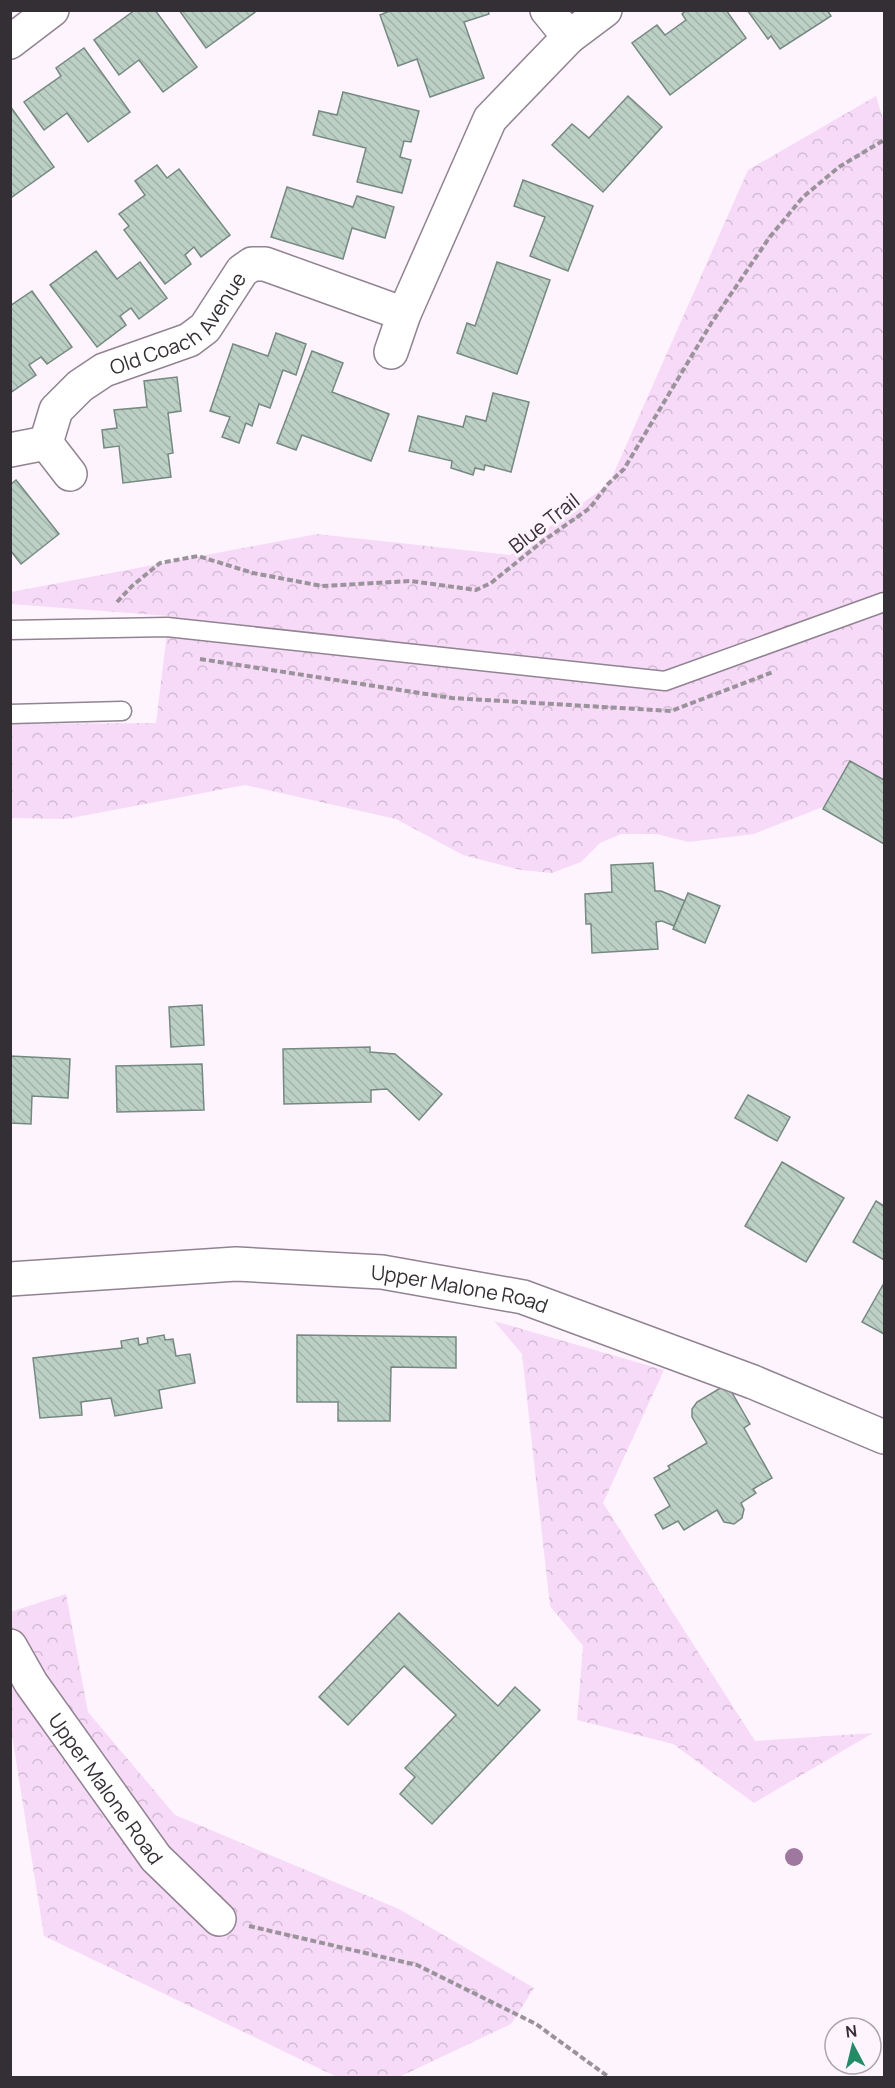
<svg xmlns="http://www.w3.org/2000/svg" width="895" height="2088" font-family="Manrope,sans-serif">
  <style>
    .forest { fill: url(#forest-crowns) }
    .building { fill: url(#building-back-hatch); stroke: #768980; stroke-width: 1.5 }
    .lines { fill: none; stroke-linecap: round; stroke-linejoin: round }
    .lane-casing { stroke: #918391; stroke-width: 21 }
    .street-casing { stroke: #918391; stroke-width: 36 }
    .path { stroke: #9b939b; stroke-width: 4; stroke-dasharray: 6 3; stroke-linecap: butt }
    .lane { stroke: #fff; stroke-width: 18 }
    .street { stroke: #fff; stroke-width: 33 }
    .tree { fill: #9f78a0 }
    .labels { text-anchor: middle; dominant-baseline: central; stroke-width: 6; stroke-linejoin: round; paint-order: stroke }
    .street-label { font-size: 20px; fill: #342f34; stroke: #fef4fe }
  </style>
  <defs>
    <pattern id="forest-crowns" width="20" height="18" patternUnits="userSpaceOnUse" patternTransform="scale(1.5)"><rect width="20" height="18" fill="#f7daf7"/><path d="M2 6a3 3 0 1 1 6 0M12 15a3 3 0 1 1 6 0" fill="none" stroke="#d4bbd4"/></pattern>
    <pattern id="building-back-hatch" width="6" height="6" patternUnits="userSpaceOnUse" patternTransform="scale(1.5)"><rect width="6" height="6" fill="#bcd0c6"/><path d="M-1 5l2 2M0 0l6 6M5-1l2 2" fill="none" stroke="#a2b3ab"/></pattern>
  </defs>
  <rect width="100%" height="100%" fill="#fef4fe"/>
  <!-- forest -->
  <g class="forest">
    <path d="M876,96L884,122V783L754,834L688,842L656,834H621L600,843L581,862L552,873L521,870L463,855L396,819L245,785L66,819L11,818V724L156,723L169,616L11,604V592L317,534L510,555L609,484L748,170Z"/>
    <path d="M494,1321L664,1370L603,1503L755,1741L873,1733L754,1803L673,1744L577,1720L583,1646L550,1606L522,1354Z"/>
    <path d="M66,1594L88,1712L175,1815L399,1909L534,1988L511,2024L399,2077H337L44,1936L11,1729L10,1612Z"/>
  </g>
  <!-- building -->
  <g class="building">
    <path d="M135,10H155L197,67L163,92L139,60L119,75L94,40Z"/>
    <path d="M179,10H258L206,48Z"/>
    <path d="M392,10H488L489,14L464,22L484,78L430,97L417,59L398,66L380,15Z"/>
    <path d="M687,10H726L746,38L670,95L632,43L657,25L665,35L686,20L682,14Z"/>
    <path d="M747,10H827L831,16L780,49L771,36L768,39Z"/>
    <path d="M84,48L130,112L88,142L67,113L44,130L24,102L61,76L56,68Z"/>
    <path d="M343,92L419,111L411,142L404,141L400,157L411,160L402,193L357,182L366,148L313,135L319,111L337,115Z"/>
    <path d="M628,96L662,127L603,192L552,145L572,124L589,138Z"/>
    <path d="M10,106L54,167L12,197L10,195Z"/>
    <path d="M157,165L167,178L179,169L230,235L201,257L194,247L185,255L191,264L165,284L124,230L129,226L119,214L145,195L135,181Z"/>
    <path d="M523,180L593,206L568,271L530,256L545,217L514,206Z"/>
    <path d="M287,187L353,207L357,196L394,207L385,238L352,228L343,259L271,237Z"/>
    <path d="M96,251L117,279L140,262L167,298L139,319L131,308L120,316L126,325L97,347L50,285Z"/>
    <path d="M497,262L550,280L517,374L457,353L467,323L475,326Z"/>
    <path d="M32,291L72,347L47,364L41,357L29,365L36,375L10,393V306Z"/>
    <path d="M276,333L306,344L296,375L283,370L270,408L259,404L252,426L246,423L239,443L222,437L230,417L210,411L233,344L268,356Z"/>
    <path d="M312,351L343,363L332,392L389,414L371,461L302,435L296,450L277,443Z"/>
    <path d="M177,377L181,411L168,413L173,453L168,454L171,477L123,483L119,446L104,448L102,430L117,428L114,410L147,407L144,381Z"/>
    <path d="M493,393L529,402L511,472L485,465L484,470L475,468L473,475L451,468L452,461L409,451L418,416L463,427L466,416L486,421Z"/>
    <path d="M16,480L59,534L21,564L10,550V485Z"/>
    <path d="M850,761L884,780V844L823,809Z"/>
    <path d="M653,863L655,891H661L685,901L674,926L662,921L656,922L658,949L592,953L591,924H586L585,894L612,892L611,865Z"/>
    <path d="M688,893L720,906L705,943L673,929Z"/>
    <path d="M202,1005L204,1045L171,1047L169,1007Z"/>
    <path d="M370,1047V1052L395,1054L442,1094L419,1120L387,1089L371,1090V1102L284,1104L283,1049Z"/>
    <path d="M10,1056L70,1059L68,1098L32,1096L31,1124L10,1123Z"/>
    <path d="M202,1064L204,1110L117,1112L116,1066Z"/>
    <path d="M748,1095L790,1117L777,1141L735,1118Z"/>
    <path d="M782,1162L844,1198L806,1262L745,1226Z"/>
    <path d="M876,1201L884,1206V1260L853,1242Z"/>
    <path d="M884,1283V1334L862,1322Z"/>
    <path d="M164,1335L165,1340L173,1339L176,1356L190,1354L195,1383L159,1390L162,1408L115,1416L111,1398L81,1402L82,1415L40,1418L33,1358L122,1348L121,1341L138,1338L139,1345L148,1343L147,1338Z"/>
    <path d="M297,1335L456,1337V1368L391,1367L390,1421H338V1402H297Z"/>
    <path d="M727,1384L750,1424L744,1428L772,1478L753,1489L756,1493L741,1503L744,1509L742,1518L734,1524L724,1522L717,1510L684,1530L678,1521L663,1529L655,1515L670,1506L654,1478L670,1469L668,1466L707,1443L692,1417V1409L697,1402Z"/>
    <path d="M399,1613L498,1706L515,1687L540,1710L432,1824L400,1794L415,1777L405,1768L456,1715L404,1666L348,1725L319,1697Z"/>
  </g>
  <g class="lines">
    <defs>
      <g id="lane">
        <path d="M10,630L167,627L665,681L884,602"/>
        <path d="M10,714L122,711"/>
      </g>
      <g id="street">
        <path d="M547,10L569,37"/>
        <path d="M10,42L52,10"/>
        <path d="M391,352L404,314L490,119L569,37L605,10"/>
        <path id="s1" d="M46,443L56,410L80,386L104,370L189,340L205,328L242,271L252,264H265L404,314"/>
        <path d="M10,450L46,443L70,474"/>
        <path id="s2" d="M10,1279L236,1264L382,1272L523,1297L753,1382L884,1437"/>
        <path id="s3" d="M10,1646L31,1683L156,1858L219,1919"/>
      </g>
    </defs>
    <!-- lane casing -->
    <use href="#lane" class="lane-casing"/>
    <!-- street casing -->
    <use href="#street" class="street-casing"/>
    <!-- path -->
    <g class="path">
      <path d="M117,602L132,586L160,563L198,556L253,573L322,586L411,581L476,590L491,583L543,541L590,508L608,484L624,469L712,322L769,238L803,197L839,167L884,140"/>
      <path d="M200,659L452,698L671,711L773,672"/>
      <path d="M249,1926L417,1965L536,2024L610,2078"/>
    </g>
    <!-- lane -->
    <use href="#lane" class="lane"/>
    <!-- street -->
    <use href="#street" class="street"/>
  </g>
  <!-- trees -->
  <circle class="tree" cx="794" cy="1857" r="9"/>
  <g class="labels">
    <!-- street labels -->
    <g class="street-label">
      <text stroke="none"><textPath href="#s1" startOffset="188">Old Coach Avenue</textPath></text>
      <text transform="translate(544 523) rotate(-38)">Blue Trail</text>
      <text stroke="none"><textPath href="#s2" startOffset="452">Upper Malone Road</textPath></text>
      <text stroke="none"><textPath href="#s3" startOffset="172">Upper Malone Road</textPath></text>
    </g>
  </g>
  <!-- border -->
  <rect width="895" height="2088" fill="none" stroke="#342f34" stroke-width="24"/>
  <!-- north arrow -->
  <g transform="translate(853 2046) rotate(353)"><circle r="28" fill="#fef4fe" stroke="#ada5ad" stroke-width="1.5"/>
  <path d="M0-4.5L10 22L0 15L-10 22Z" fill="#258b66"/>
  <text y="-9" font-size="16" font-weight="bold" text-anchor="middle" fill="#342f34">N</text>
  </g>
</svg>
